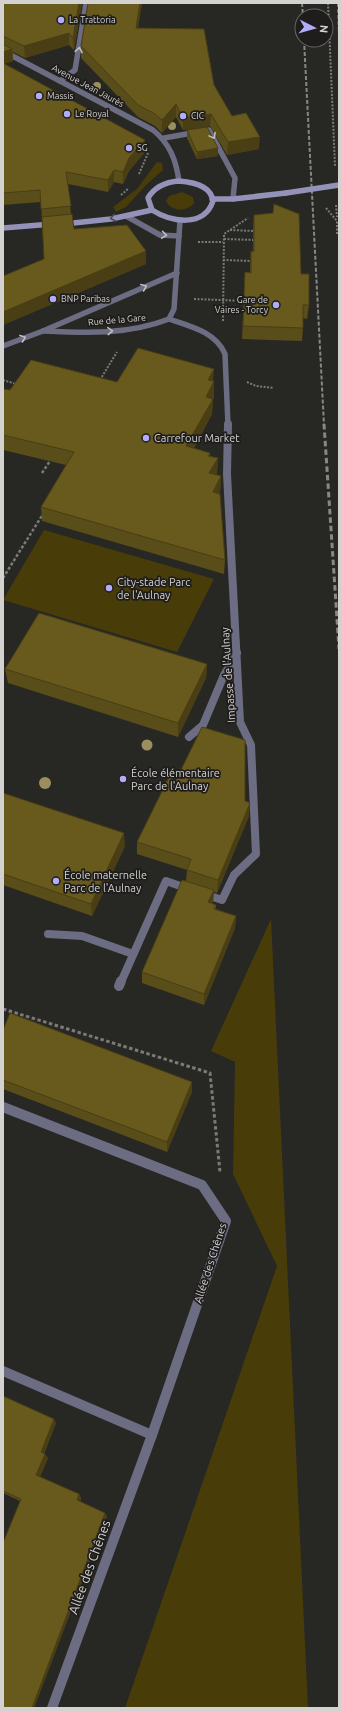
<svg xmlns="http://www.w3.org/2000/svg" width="342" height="1711" font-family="Ubuntu,sans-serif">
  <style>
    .green { fill: #483c09 }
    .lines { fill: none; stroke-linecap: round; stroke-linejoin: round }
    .path-far2 { stroke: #7b7a78; stroke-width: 2; stroke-dasharray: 2 1.5; stroke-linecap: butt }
    .path-far1 { stroke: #7b7a78; stroke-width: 2.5; stroke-dasharray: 3 2; stroke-linecap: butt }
    .path { stroke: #7b7a78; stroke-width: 3; stroke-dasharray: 3.5 2.5; stroke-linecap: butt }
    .service-far2 { stroke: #6c6c83; stroke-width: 5.5 }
    .service-far1 { stroke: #6c6c83; stroke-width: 8 }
    .service { stroke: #6c6c83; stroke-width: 10 }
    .minor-far2 { stroke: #6c6c83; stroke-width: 5.5 }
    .minor-far1 { stroke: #6c6c83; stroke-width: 8 }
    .minor { stroke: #6c6c83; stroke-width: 10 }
    .tertiary { stroke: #6c6c83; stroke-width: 5.5 }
    .secondary { stroke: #9492b8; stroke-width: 5.5 }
    .rail-far1 { stroke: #878785; stroke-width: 2; stroke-dasharray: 4 2; stroke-linecap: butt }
    .rail { stroke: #878785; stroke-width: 3; stroke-dasharray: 5.5 3; stroke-linecap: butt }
    .secondary-bridge { stroke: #9492b8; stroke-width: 5.5 }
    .tree { fill: #9c8f5e }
    .wall { fill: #594d19 }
    .shaded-wall { fill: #493e14 }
    .building { fill: #68591d; stroke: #493e14 }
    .oneway { stroke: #bebec1 }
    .oneway2 { stroke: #4d4c5a }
    .poi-dot { fill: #b2adf9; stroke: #1e1d1b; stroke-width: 1.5 }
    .labels { text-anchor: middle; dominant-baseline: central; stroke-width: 3.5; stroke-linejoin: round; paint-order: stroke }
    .far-poi-label { font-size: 9px; fill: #d3d2d1; stroke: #1e1d1b; text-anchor: start }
    .far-street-label { font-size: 9px; fill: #d3d2d1; stroke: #1e1d1b }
    .poi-label { font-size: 11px; fill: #d3d2d1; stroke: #1e1d1b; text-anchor: start }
    .street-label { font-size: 11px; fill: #d3d2d1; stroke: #1e1d1b }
    .near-street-label { font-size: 13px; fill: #d3d2d1; stroke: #1e1d1b }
  </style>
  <rect width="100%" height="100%" fill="#272724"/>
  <!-- green -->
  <g class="green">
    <path d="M157,162L162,163L163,170L146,185L126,207L116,212L113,207L137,189Z"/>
    <path d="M182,192L193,197L194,203C188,212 171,212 166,201L169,196Z"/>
    <path d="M44,530L214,579L177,652L3,600Z"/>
    <path d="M271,919L308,1708H125L277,1266L233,1174L235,1062L211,1051Z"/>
  </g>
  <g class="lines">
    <!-- path-far2 -->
    <g class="path-far2">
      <path d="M328,3L335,166"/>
      <path d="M139,174L148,153"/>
      <path d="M121,195L129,188"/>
      <path d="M336,205L337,217"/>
      <path d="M326,208L337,221V234"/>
      <path d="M230,230L255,231"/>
      <path d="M224,239L255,240"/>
      <path d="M198,242H223"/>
      <path d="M223,260L253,261"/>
      <path d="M194,299L247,301"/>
      <path d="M223,321L224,234L248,218"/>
      <path d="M3,380L16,384"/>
      <path d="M100,380L117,352"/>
      <path d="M247,382L256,386L274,388"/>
    </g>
    <!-- path-far1 -->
    <g class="path-far1">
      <path d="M42,473L50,461"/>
      <path d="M3,578L43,514"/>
    </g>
    <!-- path -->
    <path class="path" d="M3,1009L210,1073L220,1172"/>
    <!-- service-far2 -->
    <g class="service-far2">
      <path d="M164,138L209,130L235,178L233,199"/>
      <path d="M126,216L160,235L179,236"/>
    </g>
    <!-- service-far1 -->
    <g class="service-far1">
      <path d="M189,737L203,725L224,675L237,653"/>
      <path d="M48,934L82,936L133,954"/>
    </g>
    <!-- service -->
    <g class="service">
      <path d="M3,1107L202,1185L226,1221L152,1435L52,1708"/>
      <path d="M3,1371L152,1435"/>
    </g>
    <!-- minor-far2 -->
    <g class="minor-far2">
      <path d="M60,81L75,70L86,3"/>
      <path d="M169,319C190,326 216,332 225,354L228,425"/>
      <path d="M43,331C86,333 128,335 169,319L174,309L180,221"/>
      <path d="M3,346L43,331L177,273"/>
    </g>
    <!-- minor-far1 -->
    <g class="minor-far1">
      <path d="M204,894L222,900L234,875L256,854L251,745L240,722L227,474L228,424"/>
      <path d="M121,982L166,881L189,889"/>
    </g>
    <!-- minor -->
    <path class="minor" d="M119,986L121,981"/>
    <!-- tertiary -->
    <path class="tertiary" d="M3,51L153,130C170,144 176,160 179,181"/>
    <!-- secondary -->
    <g class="secondary">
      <path d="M179,181C193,182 211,186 213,201C204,228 171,222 152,210L148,198C155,186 166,182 179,181Z"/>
      <path d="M212,199H233L286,193"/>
      <path d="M64,224L111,219L152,210"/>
      <path d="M3,228L52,224"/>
    </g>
    <!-- rail-far1 -->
    <g class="rail-far1">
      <path d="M302,3L303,16"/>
      <path d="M338,3L339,37"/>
      <path d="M304,40L324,425"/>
    </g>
    <!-- rail -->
    <path class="rail" d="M324,424L339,649"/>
    <!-- secondary-bridge -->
    <path class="secondary-bridge" d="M286,193L339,185"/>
  </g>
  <!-- trees -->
  <g class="tree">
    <circle cx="97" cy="86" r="4"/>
    <circle cx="172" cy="126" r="4"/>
    <circle cx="147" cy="745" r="5.5"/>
    <circle cx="45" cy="783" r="6"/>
  </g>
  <!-- wall -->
  <g class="wall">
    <path d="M3,3H82L74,50L69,45L25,58L13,52V61L4,64L145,140V152L129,171L123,184L114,182L108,192L68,184L71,214L74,229L146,251V264L3,325V276L44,259L41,202L3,205Z"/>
    <path d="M88,3H142L138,28L214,85L232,116L259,149L227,155L210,126L183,130L176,117L162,133L155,126L138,117L81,58V46Z"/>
    <path d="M187,130L218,148V156L197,159L187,138Z"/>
    <path d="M254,215L301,274L309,305L307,319L303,318V328L302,341L242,339L245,272L250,273L251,251L253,252V228Z"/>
    <path d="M214,381V397L213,399L212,414L194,448L210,453V456L218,458L217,474L216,475L221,476L220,492L219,494L225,560L224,574L42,521L41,507L66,465L3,450V389L10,390L117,382Z"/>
    <path d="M207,664L206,678L178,737L8,683L5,669Z"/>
    <path d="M3,793L125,846L92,916L3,885Z"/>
    <path d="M245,801L249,816L217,893L214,892L213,902L212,904L216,905V909L236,916L235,928L204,1005L142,983V972L186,881L187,870L137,854V842Z"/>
    <path d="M3,1030L192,1082V1092L167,1152L3,1089Z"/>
    <path d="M3,1396L56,1423L44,1454L48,1458L40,1477L79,1494L81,1498L80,1502L107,1516L34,1708H3L20,1501L3,1493Z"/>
  </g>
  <!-- shaded-wall -->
  <g class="shaded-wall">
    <path d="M79,3H82L74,50L73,38Z"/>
    <path d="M140,3H142L136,40V28Z"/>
    <path d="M69,33V45L25,58L24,46Z"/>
    <path d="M12,49L13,61L3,64V52Z"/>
    <path d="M176,104V117L162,133V120Z"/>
    <path d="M211,114L210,126L183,130V118Z"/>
    <path d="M260,137L259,149L227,155L228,142Z"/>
    <path d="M145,140V152L129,171L123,184V172L129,158Z"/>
    <path d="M218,148V156L197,159V152Z"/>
    <path d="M114,170V182L108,192V180Z"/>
    <path d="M146,251V264L3,325V312Z"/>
    <path d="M214,369L213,383L214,381V397L209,406L213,399L212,414L186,461V446L206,397L208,380Z"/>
    <path d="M218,458L217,474L209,489V473Z"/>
    <path d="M221,476L220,492L212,507L213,492Z"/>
    <path d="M207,664L206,678L178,737V723Z"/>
    <path d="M250,803L249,816L217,893L218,880Z"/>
    <path d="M124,833L125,846L92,916L91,904Z"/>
    <path d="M214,890L213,902L208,914V902Z"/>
    <path d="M236,916L235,928L204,1005V994Z"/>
    <path d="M192,1082V1092L167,1152V1142Z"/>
    <path d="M54,1419L56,1423L43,1456L41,1452Z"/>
    <path d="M45,1454L48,1458L39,1479L36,1475Z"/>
    <path d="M79,1494L81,1498L79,1504L77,1500Z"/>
    <path d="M105,1513L107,1516L34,1708H32Z"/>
  </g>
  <!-- building -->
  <g class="building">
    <path d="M3,3H79L73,38L69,33L24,46L3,36Z"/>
    <path d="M88,3H140L136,28L204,29L214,85L232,116L246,113L260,137L228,142L211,114L183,118L176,104L162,120L155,114L138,105L81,46Z"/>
    <path d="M3,44L12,49L3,52Z"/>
    <path d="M3,63L145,140L129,158L123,172L114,170L108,180L66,172L71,206L41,209L40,190L3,193Z"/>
    <path d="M207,127L218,148L197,152L187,130Z"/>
    <path d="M274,204L299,214L301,274H309V305H303V328L243,326L245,272L251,273V251L254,252V215L273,213Z"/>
    <path d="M72,214L74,229L127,225L146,251L3,312V276L44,259L42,217Z"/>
    <path d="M138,348L214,369L208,380L214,381L206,397L213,399L186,446L210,453L208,456L218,458L209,473L221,476L213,492L220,494L225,560L41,507L74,452L3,435V389L10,390L31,360L117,382Z"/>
    <path d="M39,613L207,664L178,723L5,669Z"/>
    <path d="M202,727L245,740V801L250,803L218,880L187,870L191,859L137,842L169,777L176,780Z"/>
    <path d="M3,793L124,833L91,904L3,874Z"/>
    <path d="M182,880L214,890L208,902L216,905L214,909L236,916L204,994L142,972Z"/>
    <path d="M10,1013L192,1082L167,1142L3,1080V1030Z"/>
    <path d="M3,1396L54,1419L41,1452L45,1454L36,1475L79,1494L77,1500L105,1513L32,1708H3V1543L21,1499L3,1491Z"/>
  </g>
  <!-- one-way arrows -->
  <defs><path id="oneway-chevron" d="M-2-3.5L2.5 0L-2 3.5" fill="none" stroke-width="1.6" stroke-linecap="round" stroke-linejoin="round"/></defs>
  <g class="oneway">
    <use href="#oneway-chevron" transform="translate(79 50) rotate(-80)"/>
    <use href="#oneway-chevron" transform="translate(213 136) rotate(62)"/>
    <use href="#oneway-chevron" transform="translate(164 235) rotate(8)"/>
    <use href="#oneway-chevron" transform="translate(144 287) rotate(-23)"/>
    <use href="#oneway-chevron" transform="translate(110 331) rotate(-3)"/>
    <use href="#oneway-chevron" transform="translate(23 338) rotate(-20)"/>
  </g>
  <use class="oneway2" href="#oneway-chevron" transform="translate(113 218) rotate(169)"/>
  <!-- markers -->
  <g class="poi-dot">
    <circle cx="61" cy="20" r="4"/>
    <circle cx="39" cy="96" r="4"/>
    <circle cx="67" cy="114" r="4"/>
    <circle cx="183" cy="116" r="4"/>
    <circle cx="129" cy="148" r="4"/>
    <circle cx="53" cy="299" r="4"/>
    <circle cx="276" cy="305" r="4"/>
    <circle cx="146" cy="438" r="4"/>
    <circle cx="109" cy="588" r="4"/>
    <circle cx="123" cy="779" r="4"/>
    <circle cx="56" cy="881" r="4"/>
  </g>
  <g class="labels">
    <!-- far-poi labels -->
    <g class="far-poi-label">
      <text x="69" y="20">La Trattoria</text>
      <text x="47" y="96">Massis</text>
      <text x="75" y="114">Le Royal</text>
      <text x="191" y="116">CIC</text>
      <text x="137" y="148">SG</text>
      <text x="61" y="299">BNP Paribas</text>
      <text x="268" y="300" text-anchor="end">Gare de<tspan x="268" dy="10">Vaires - Torcy</tspan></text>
    </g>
    <!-- far-street labels -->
    <g class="far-street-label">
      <text transform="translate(88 86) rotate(28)">Avenue Jean Jaurès</text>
      <text transform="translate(117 320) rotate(-5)">Rue de la Gare</text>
    </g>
    <!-- poi labels -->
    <g class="poi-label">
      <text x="154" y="438">Carrefour Market</text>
      <text x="117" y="582">City-stade Parc<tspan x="117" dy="13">de l'Aulnay</tspan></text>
      <text x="131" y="773">École élémentaire<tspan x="131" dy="13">Parc de l'Aulnay</tspan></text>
      <text x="64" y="875">École maternelle<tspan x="64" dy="13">Parc de l'Aulnay</tspan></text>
    </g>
    <!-- street labels -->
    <g class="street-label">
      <text transform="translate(228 675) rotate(-94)">Impasse de l'Aulnay</text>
      <text transform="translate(210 1263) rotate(-72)">Allée des Chênes</text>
    </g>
    <!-- near-street labels -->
    <g class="near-street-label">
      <text transform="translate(89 1567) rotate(-70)">Allée des Chênes</text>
    </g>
  </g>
  <!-- border -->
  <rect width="342" height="1711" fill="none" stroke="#d3d2d1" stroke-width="8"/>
  <!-- north arrow -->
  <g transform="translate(314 28) rotate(96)"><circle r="19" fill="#1e1d1b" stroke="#666564"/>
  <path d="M0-3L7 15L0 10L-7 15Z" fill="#b2adf9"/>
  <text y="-6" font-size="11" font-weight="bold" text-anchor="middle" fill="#d3d2d1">N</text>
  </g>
</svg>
